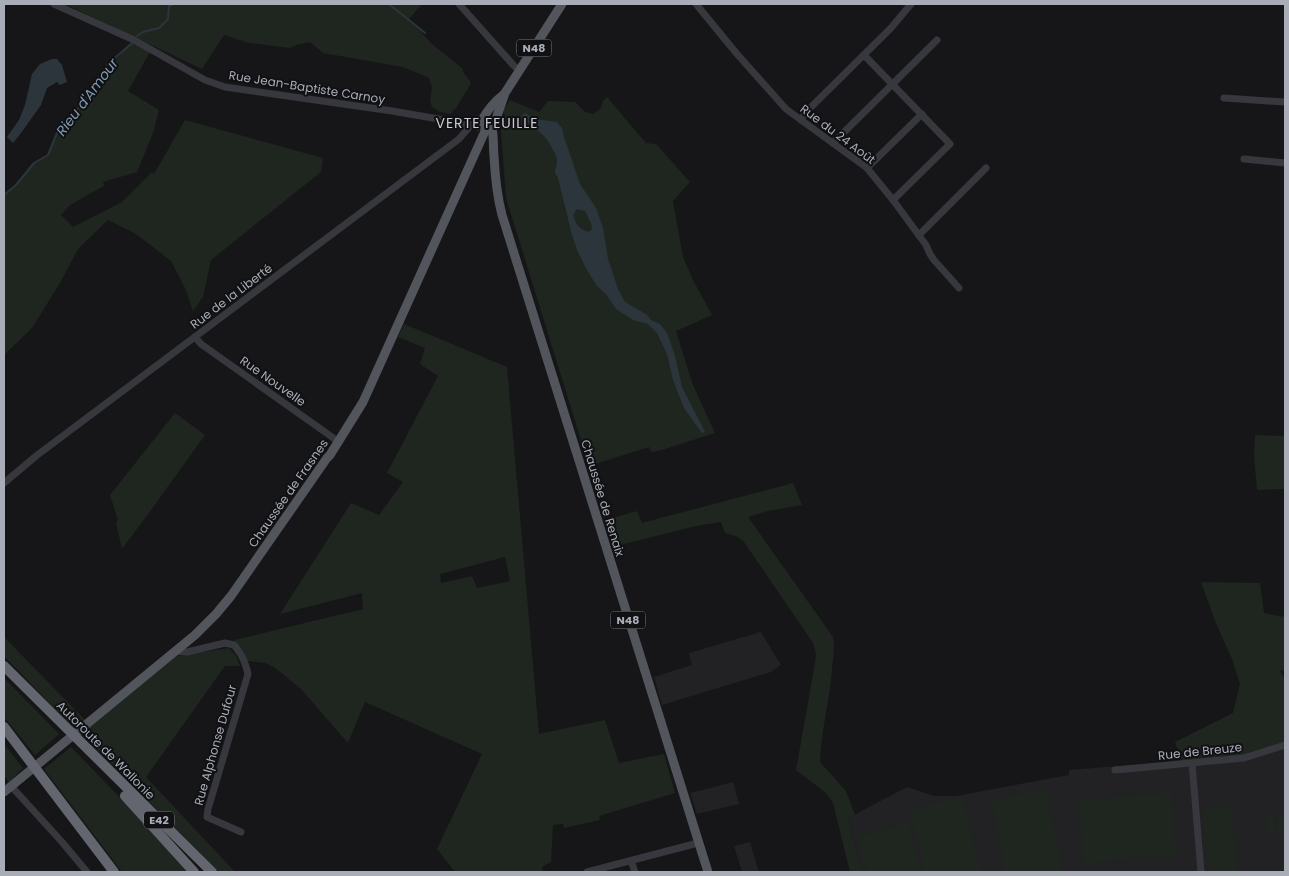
<svg xmlns="http://www.w3.org/2000/svg" width="1289" height="876" font-family="Poppins,sans-serif">
  <style>
    .built { fill: #222225 }
    .green { fill: #1e261f; fill-rule: evenodd }
    .water { fill: #2c353c; fill-rule: evenodd }
    .lines { fill: none; stroke-linecap: round; stroke-linejoin: round }
    .stream { stroke: #2c353c; stroke-width: 2 }
    .minor { stroke: #37383d; stroke-width: 7 }
    .major { stroke: #53555c; stroke-width: 9 }
    .highway { stroke: #63666e; stroke-width: 10 }
    .labels { text-anchor: middle; dominant-baseline: central; stroke-width: 4; stroke-linejoin: round; paint-order: stroke }
    .shield { fill: #111113; stroke: #7b7e86; stroke-width: 1 }
    .shield-label { font-size: 11px; font-weight: bold; fill: #a8adb8 }
    .street-label { font-size: 12px; fill: #a8adb8; stroke: #111113 }
    .water-label { font-size: 14px; font-style: italic; fill: #7f9bb3; stroke: #111113 }
    .neighbourhood-label { font-size: 14px; letter-spacing: 1px; fill: #c9ccd4; stroke: #111113 }
  </style>
  <rect width="100%" height="100%" fill="#161618"/>
  <!-- built -->
  <g class="built">
    <path d="M761,632L781,665L771,672L662,705L654,677L692,665L689,653Z"/>
    <path d="M1285,742V872H862L848,818L907,787L934,796H956L1069,775V770L1182,761Z"/>
    <path d="M733,782L739,804L697,814L690,793Z"/>
    <path d="M750,842L759,872H742L734,846Z"/>
  </g>
  <!-- green -->
  <g class="green">
    <path d="M65,4H422L409,19L432,44L463,69V72L470,81V85L456,108L450,114L438,111L432,107L430,101L432,87L429,78L403,67L323,53L310,42L296,45L290,48L249,43L224,35L202,69Z"/>
    <path d="M134,40L151,50L128,91L159,110L153,133L137,172L103,182L104,186L70,205L61,215L73,227L122,202L152,172L154,174L185,120L323,158L321,172L211,260L203,297L193,311L185,288L171,261L136,234L108,220L78,249L60,283L32,328L4,355V195L17,183L34,163L48,155L59,128L71,119L98,79Z"/>
    <path d="M607,97L646,143L656,144L690,182L673,201L683,257L694,282L712,315L676,331L693,385L715,433L662,450L651,452L649,447L589,466L506,198L501,131L505,116L503,110L510,100L539,112L548,101L575,102L585,112L593,114L601,108L603,101Z"/>
    <path d="M404,324L507,367L539,734L605,720L619,763L664,754L675,793L599,816L600,820L564,828L563,824L553,825L551,862L542,867L543,872H455L437,849L482,754L365,702L348,743L301,689L274,667L265,663L248,661L234,640L363,609L362,593L280,614L351,503L379,515L403,482L387,473L438,376L420,364L425,348L398,337ZM505,557L510,581L477,588L472,576L441,583L440,574Z"/>
    <path d="M175,413L205,435L151,510L122,549L116,523L118,520L110,495Z"/>
    <path d="M1255,435L1285,436V489L1257,490L1254,456Z"/>
    <path d="M793,483L802,505L768,511L748,517L833,637C835,648 833,658 832,669C830,700 821,730 820,762L846,791L855,815L848,818L862,872H850L833,803L826,793L796,770L815,663L816,654L813,643L744,542L738,537L725,533L721,522L696,526L612,547L605,520L637,511L642,523Z"/>
    <path d="M1201,582L1260,583L1264,613L1285,617V670L1280,671L1285,679V742L1250,754L1182,761L1175,742L1233,713L1240,684L1232,659L1215,621Z"/>
    <path d="M4,637L88,723L77,732L4,656Z"/>
    <path d="M229,648L236,656L240,666H225L146,777L235,872H219L88,740L82,732L177,656Z"/>
    <path d="M4,678L59,734L35,755L4,717Z"/>
    <path d="M4,744L23,768L9,782L4,775Z"/>
    <path d="M71,747L163,842L189,872H122L44,769Z"/>
    <path d="M1046,789L1063,872H1005L991,800Z"/>
    <path d="M1172,792L1176,855L1084,863L1077,800Z"/>
    <path d="M963,797L981,872H926L910,810Z"/>
    <path d="M1232,806L1237,872H1208L1203,807Z"/>
    <path d="M1285,816V833L1278,834L1277,817Z"/>
    <path d="M1266,817H1275L1276,834L1267,835Z"/>
    <path d="M909,823L921,872H867L858,836Z"/>
  </g>
  <!-- water -->
  <g class="water">
    <path d="M52,59H57L62,65L67,82L60,85L57,82L47,88L41,105L21,133L13,143L7,137L19,120L25,105L32,74L40,64Z"/>
    <path d="M525,113L535,119L557,122L562,128L564,137L580,184L596,208L603,228L608,259L618,289L625,302L646,314L651,320L660,324L667,333L675,356L682,387L705,432L702,433L684,408L673,380L667,354L657,333L648,324L633,320L616,309L606,294L597,286L587,270L577,250L572,235L558,178L555,173C555,169 557,165 557,161C557,157 555,153 553,150C545,131 533,130 521,116ZM577,209L585,211L591,223L592,229L589,232C579,230 576,224 573,215Z"/>
  </g>
  <g class="lines">
    <!-- stream -->
    <g class="stream">
      <path d="M389,4L425,33"/>
      <path d="M137,36L143,32L159,28L168,19L169,6L174,4"/>
      <path d="M4,195L16,185L34,163L48,155L59,128L71,119L107,65L132,43"/>
    </g>
    <!-- minor -->
    <g class="minor">
      <path d="M54,4L134,40L205,80L225,87L392,111L456,122L478,127L483,126"/>
      <path d="M459,4L515,67L520,70"/>
      <path d="M696,4L737,54L786,109L867,168L893,200L926,245L930,254L934,260L959,288"/>
      <path d="M864,55L950,144L893,200"/>
      <path d="M1224,98L1285,102"/>
      <path d="M801,120L804,114L891,28L911,4"/>
      <path d="M833,143L937,40"/>
      <path d="M1244,159L1285,163"/>
      <path d="M867,168L922,114"/>
      <path d="M919,235L986,168"/>
      <path d="M195,337L201,344L339,442"/>
      <path d="M4,483L36,456L459,139L471,125L482,120"/>
      <path d="M175,651L187,652L225,643L234,645C242,655 245,661 248,674L208,809L207,817L241,832"/>
      <path d="M1192,763L1201,872"/>
      <path d="M1115,770L1244,758L1285,745"/>
      <path d="M11,786L62,842L87,872"/>
      <path d="M631,861L635,872"/>
      <path d="M587,872L698,843"/>
    </g>
    <!-- major -->
    <g class="major">
      <path d="M492,128C494,138 493,146 494,156C495,175 497,196 502,215L708,872"/>
      <path d="M492,128L496,124V119L505,93L562,4"/>
      <path d="M492,128H485L482,124V120C487,111 494,102 503,95"/>
      <path d="M4,792L195,635L216,614L231,596L327,458L330,455L363,402L486,129"/>
    </g>
    <!-- highway -->
    <g class="highway">
      <path d="M4,666L212,872"/>
      <path d="M4,727L114,872"/>
      <path d="M125,796L194,872"/>
    </g>
  </g>
  <g class="labels">
    <!-- shield labels -->
    <g class="shield">
      <rect x="516.5" y="39.5" width="35" height="17" rx="4"/>
      <rect x="610.5" y="611.5" width="35" height="17" rx="4"/>
      <rect x="144" y="811.5" width="30" height="17" rx="4"/>
    </g>
    <g class="shield-label">
      <text x="534" y="48">N48</text>
      <text x="628" y="620">N48</text>
      <text x="159" y="820">E42</text>
    </g>
    <!-- street labels -->
    <g class="street-label">
      <text transform="translate(307 87) rotate(9)">Rue Jean-Baptiste Carnoy</text>
      <text transform="translate(838 134) rotate(37)">Rue du 24 Août</text>
      <text transform="translate(231 296) rotate(-37)">Rue de la Liberté</text>
      <text transform="translate(273 381) rotate(35)">Rue Nouvelle</text>
      <text transform="translate(288 493) rotate(-55)">Chaussée de Frasnes</text>
      <text transform="translate(603 498) rotate(73)">Chaussée de Renaix</text>
      <text transform="translate(215 745) rotate(-74)">Rue Alphonse Dufour</text>
      <text transform="translate(106 750) rotate(45)">Autoroute de Wallonie</text>
      <text transform="translate(1200 751) rotate(-6)">Rue de Breuze</text>
    </g>
    <!-- water labels -->
    <g class="water-label">
      <text transform="translate(87 97) rotate(-53)">Rieu d'Amour</text>
    </g>
    <!-- neighbourhood labels -->
    <g class="neighbourhood-label">
      <text x="487" y="123">VERTE FEUILLE</text>
    </g>
  </g>
  <!-- border -->
  <rect width="1289" height="876" fill="none" stroke="#a8adb8" stroke-width="10"/>
</svg>
